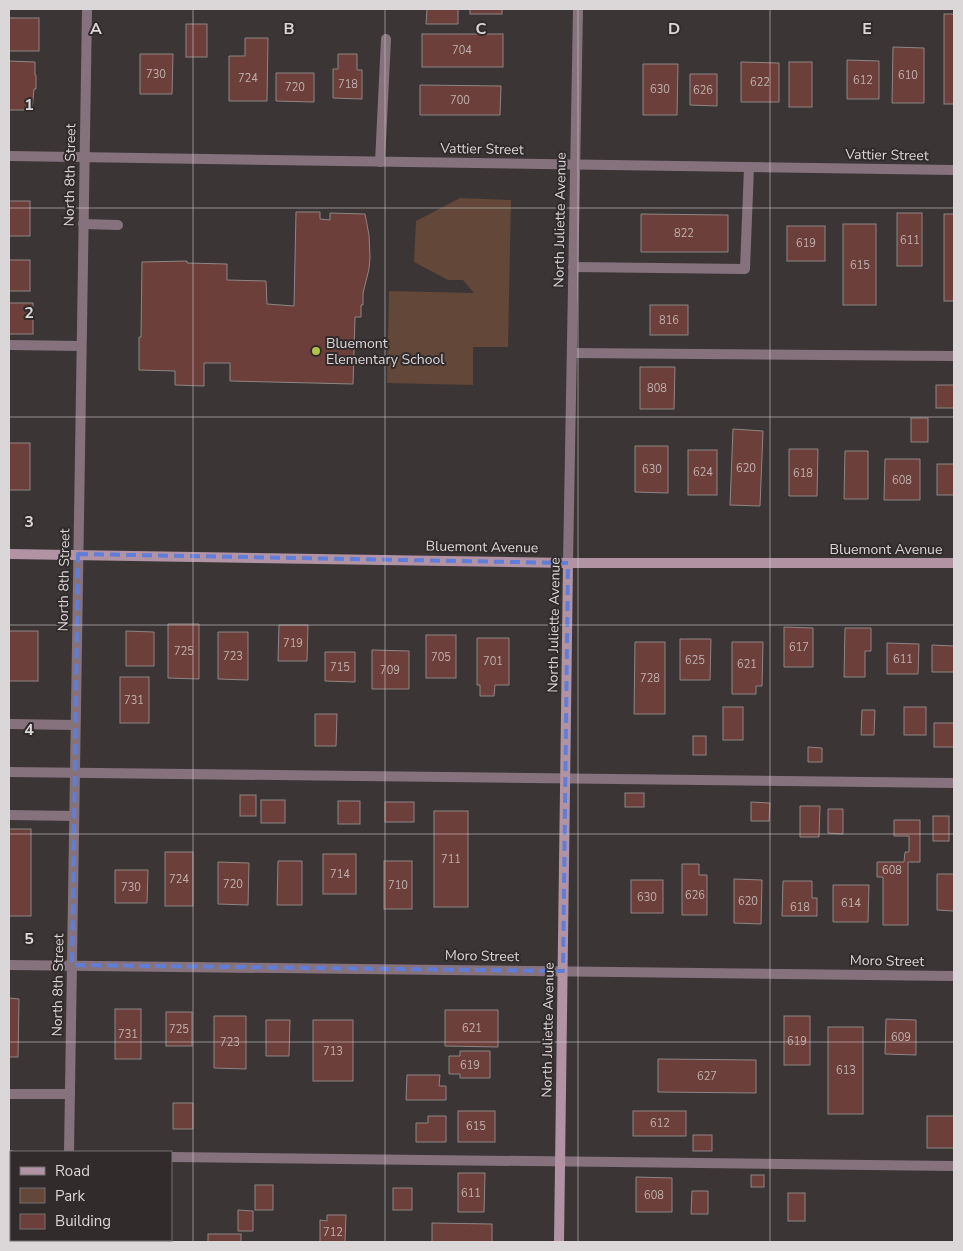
<svg xmlns="http://www.w3.org/2000/svg" width="963" height="1251" font-family="'Nunito Sans',sans-serif">
  <style>
    .green { fill: #634738 }
    .building { fill: #6d3f3a; stroke: #8d8685 }
    .lines { fill: none; stroke-linecap: round; stroke-linejoin: round }
    .lane { stroke: #85727d; stroke-width: 10 }
    .street { stroke: #85727d; stroke-width: 10 }
    .secondary { stroke: #b193a4; stroke-width: 10 }
    .marked { fill: none; stroke: #607ed8; stroke-width: 4; stroke-dasharray: 10 6; stroke-linejoin: round }
    .grid { fill: none; stroke: #dbd7d8; stroke-width: 1; stroke-opacity: 0.55 }
    .poi-dot { fill: #b2c34c; stroke: #312b2c; stroke-width: 2 }
    .labels { text-anchor: middle; dominant-baseline: central; stroke-width: 4; stroke-linejoin: round; paint-order: stroke }
    .number-label { font-size: 11px; fill: #c0b1b0 }
    .street-label { font-size: 14px; fill: #dbd7d8; stroke: #312b2c }
    .poi-label { font-size: 14px; fill: #dbd7d8; stroke: #312b2c; text-anchor: start }
    .grid-label { font-size: 16px; text-anchor: middle; font-weight: bold; fill: #dbd7d8; stroke: #312b2c; stroke-width: 4; stroke-linejoin: round; paint-order: stroke }
  </style>
  <rect width="100%" height="100%" fill="#3b3536"/>
  <!-- green -->
  <path class="green" d="M460,198L511,200L508,347H473V385L387,383L389,291L474,293L463,280H448L414,262L416,221Z"/>
  <!-- building -->
  <g class="building">
    <path d="M427,9H458V24H426Z"/>
    <rect x="470" y="9" width="32" height="5"/>
    <rect x="944" y="14" width="10" height="90"/>
    <rect x="9" y="18" width="30" height="33"/>
    <rect x="186" y="24" width="21" height="33"/>
    <rect x="422" y="34" width="81" height="33"/>
    <path d="M245,38H268L267,101H229V56H245Z"/>
    <path d="M893,47L924,48V103H892Z"/>
    <path d="M140,54H173L172,94H140Z"/>
    <path d="M338,54H357V70H362V99L333,98V69H338Z"/>
    <path d="M847,60L879,61V99H847Z"/>
    <path d="M9,61L35,62V75H36V89H34L32,110H9Z"/>
    <path d="M741,62L779,63V102H741Z"/>
    <rect x="789" y="62" width="23" height="45"/>
    <path d="M643,64H678L677,115H643Z"/>
    <path d="M276,73H314V102L276,101Z"/>
    <path d="M690,74H717V106L690,105Z"/>
    <path d="M420,85L501,86L500,115H420Z"/>
    <rect x="9" y="201" width="21" height="35"/>
    <path d="M296,212H320V219L330,220V213L365,214L369,235L370,257L369,269L363,293V305H361V317H355L353,384L230,381V363H204V386L175,385V371L139,370V337H141L142,262L187,261V263L227,264V280L266,281L267,304L294,306Z"/>
    <rect x="897" y="213" width="25" height="53"/>
    <path d="M641,214L728,215V252H641Z"/>
    <rect x="944" y="214" width="10" height="87"/>
    <rect x="843" y="224" width="33" height="81"/>
    <rect x="787" y="226" width="38" height="35"/>
    <rect x="9" y="260" width="21" height="31"/>
    <rect x="9" y="303" width="24" height="31"/>
    <rect x="650" y="305" width="38" height="30"/>
    <path d="M640,367H675L674,409H640Z"/>
    <rect x="936" y="385" width="18" height="23"/>
    <rect x="911" y="418" width="17" height="24"/>
    <path d="M733,429L763,431L760,506L730,505Z"/>
    <rect x="9" y="443" width="21" height="47"/>
    <path d="M635,446H668V493L635,492Z"/>
    <path d="M789,449H818L817,496H789Z"/>
    <rect x="688" y="450" width="29" height="45"/>
    <path d="M845,451H868V499H844Z"/>
    <path d="M885,459H920V500H884Z"/>
    <rect x="937" y="464" width="17" height="31"/>
    <path d="M168,624H199V679L168,678Z"/>
    <path d="M279,625H308L307,661H278Z"/>
    <path d="M784,627L813,628V667H784Z"/>
    <path d="M845,628H871V651H865V677H844Z"/>
    <rect x="9" y="631" width="29" height="50"/>
    <path d="M126,631L154,632V666H126Z"/>
    <path d="M218,632H248V680L218,679Z"/>
    <rect x="426" y="635" width="30" height="43"/>
    <path d="M477,638H509V685H495L494,696H480V685H477Z"/>
    <path d="M680,639H711L710,680H680Z"/>
    <path d="M635,642H665V714H634Z"/>
    <path d="M732,642H763L762,686H756V694H732Z"/>
    <path d="M887,643L919,644L918,674H887Z"/>
    <path d="M932,645L954,646V672H932Z"/>
    <path d="M372,650L409,651V689H372Z"/>
    <path d="M325,652H355V682L325,681Z"/>
    <rect x="120" y="677" width="29" height="46"/>
    <rect x="723" y="707" width="20" height="33"/>
    <rect x="904" y="707" width="22" height="28"/>
    <path d="M862,710H875L874,735H861Z"/>
    <path d="M315,714H337L336,746H315Z"/>
    <rect x="934" y="723" width="20" height="24"/>
    <rect x="693" y="736" width="13" height="19"/>
    <path d="M808,747L822,748V762H808Z"/>
    <rect x="625" y="793" width="19" height="14"/>
    <rect x="240" y="795" width="16" height="21"/>
    <rect x="261" y="800" width="24" height="23"/>
    <rect x="338" y="801" width="22" height="23"/>
    <rect x="385" y="802" width="29" height="20"/>
    <path d="M751,802L770,803L769,821H751Z"/>
    <path d="M800,806H820L819,837H800Z"/>
    <path d="M828,809H843V834L828,833Z"/>
    <rect x="434" y="811" width="34" height="96"/>
    <rect x="933" y="816" width="16" height="25"/>
    <path d="M894,820H920V862H908V925H883V877H877V862H904L905,852H909V836H894Z"/>
    <rect x="9" y="829" width="22" height="87"/>
    <rect x="165" y="852" width="28" height="54"/>
    <rect x="323" y="854" width="33" height="40"/>
    <path d="M278,861H302V905H277Z"/>
    <rect x="384" y="861" width="28" height="48"/>
    <path d="M218,862L249,863L248,905L218,904Z"/>
    <path d="M682,864H699V875H707V915H682Z"/>
    <path d="M115,870H148L147,903H115Z"/>
    <path d="M937,874H954V911L937,910Z"/>
    <path d="M734,879L762,880L761,924L734,923Z"/>
    <rect x="631" y="880" width="32" height="33"/>
    <path d="M783,881H812V898H817V916H782Z"/>
    <path d="M833,885H869L868,922H833Z"/>
    <path d="M9,998L19,999L18,1057H9Z"/>
    <rect x="115" y="1009" width="26" height="50"/>
    <path d="M445,1010H498V1047L445,1046Z"/>
    <rect x="166" y="1012" width="26" height="34"/>
    <path d="M214,1016H246V1069L214,1068Z"/>
    <rect x="784" y="1016" width="26" height="49"/>
    <path d="M886,1019L916,1020V1055L885,1054Z"/>
    <path d="M266,1020H290L289,1056H266Z"/>
    <rect x="313" y="1020" width="40" height="61"/>
    <rect x="828" y="1027" width="35" height="87"/>
    <path d="M460,1051H490V1078H460V1074H449V1056H460Z"/>
    <path d="M658,1059L756,1060V1093L658,1092Z"/>
    <path d="M407,1075H440L439,1086H446V1100H406Z"/>
    <rect x="173" y="1103" width="20" height="26"/>
    <rect x="458" y="1111" width="37" height="31"/>
    <rect x="633" y="1111" width="53" height="25"/>
    <path d="M428,1116H446V1142H416V1123H428Z"/>
    <rect x="927" y="1116" width="27" height="32"/>
    <rect x="693" y="1135" width="19" height="16"/>
    <path d="M458,1173H485L484,1212H458Z"/>
    <rect x="751" y="1175" width="13" height="12"/>
    <path d="M636,1177L672,1178V1212H636Z"/>
    <rect x="255" y="1185" width="18" height="25"/>
    <rect x="393" y="1188" width="19" height="22"/>
    <path d="M692,1191H708V1214H691Z"/>
    <rect x="788" y="1193" width="17" height="28"/>
    <path d="M238,1210L253,1211V1231H238Z"/>
    <path d="M327,1215H346L345,1242H320V1220L327,1221Z"/>
    <path d="M432,1223L492,1224V1242H432Z"/>
    <rect x="208" y="1234" width="33" height="8"/>
  </g>
  <g class="lines">
    <!-- lane -->
    <g class="lane">
      <path d="M380,162L386,39"/>
      <path d="M83,224L118,225"/>
      <path d="M573,267L745,269L749,167"/>
      <path d="M9,345L81,346"/>
      <path d="M572,353L954,356"/>
      <path d="M9,724L75,725"/>
      <path d="M9,772L954,783"/>
      <path d="M9,815L74,816"/>
      <path d="M9,1094H70"/>
      <path d="M9,1155H11"/>
      <path d="M171,1157L954,1166"/>
    </g>
    <!-- street -->
    <g class="street">
      <path d="M9,156L954,170"/>
      <path d="M568,563L578,9"/>
      <path d="M9,965L954,976"/>
      <path d="M69,1152L87,9"/>
      <path d="M68,1242V1240"/>
    </g>
    <!-- secondary -->
    <g class="secondary">
      <path d="M9,554L568,563H954"/>
      <path d="M559,1242L568,563"/>
    </g>
  </g>
  <!-- marked area -->
  <path class="marked" d="M78,554L568,563L563,971L72,965Z"/>
  <!-- grid -->
  <path class="grid" d="M193,9V1242M385,9V1242M578,9V1242M770,9V1242M9,208H954M9,417H954M9,625H954M9,834H954M9,1042H954"/>
  <!-- markers -->
  <circle class="poi-dot" cx="316" cy="351" r="5"/>
  <g class="labels">
    <!-- number labels -->
    <g class="number-label">
      <text x="462" y="50">704</text>
      <text x="156" y="74">730</text>
      <text x="908" y="75">610</text>
      <text x="248" y="78">724</text>
      <text x="863" y="80">612</text>
      <text x="760" y="82">622</text>
      <text x="348" y="84">718</text>
      <text x="295" y="87">720</text>
      <text x="660" y="89">630</text>
      <text x="703" y="90">626</text>
      <text x="460" y="100">700</text>
      <text x="684" y="233">822</text>
      <text x="910" y="240">611</text>
      <text x="806" y="243">619</text>
      <text x="860" y="265">615</text>
      <text x="669" y="320">816</text>
      <text x="657" y="388">808</text>
      <text x="746" y="468">620</text>
      <text x="652" y="469">630</text>
      <text x="703" y="472">624</text>
      <text x="803" y="473">618</text>
      <text x="902" y="480">608</text>
      <text x="293" y="643">719</text>
      <text x="799" y="647">617</text>
      <text x="184" y="651">725</text>
      <text x="233" y="656">723</text>
      <text x="441" y="657">705</text>
      <text x="903" y="659">611</text>
      <text x="695" y="660">625</text>
      <text x="493" y="661">701</text>
      <text x="747" y="664">621</text>
      <text x="340" y="667">715</text>
      <text x="390" y="670">709</text>
      <text x="650" y="678">728</text>
      <text x="134" y="700">731</text>
      <text x="451" y="859">711</text>
      <text x="892" y="870">608</text>
      <text x="340" y="874">714</text>
      <text x="179" y="879">724</text>
      <text x="233" y="884">720</text>
      <text x="398" y="885">710</text>
      <text x="131" y="887">730</text>
      <text x="695" y="895">626</text>
      <text x="647" y="897">630</text>
      <text x="748" y="901">620</text>
      <text x="851" y="903">614</text>
      <text x="800" y="907">618</text>
      <text x="472" y="1028">621</text>
      <text x="179" y="1029">725</text>
      <text x="128" y="1034">731</text>
      <text x="901" y="1037">609</text>
      <text x="797" y="1041">619</text>
      <text x="230" y="1042">723</text>
      <text x="333" y="1051">713</text>
      <text x="470" y="1065">619</text>
      <text x="846" y="1070">613</text>
      <text x="707" y="1076">627</text>
      <text x="660" y="1123">612</text>
      <text x="476" y="1126">615</text>
      <text x="471" y="1193">611</text>
      <text x="654" y="1195">608</text>
      <text x="333" y="1232">712</text>
    </g>
    <!-- street labels -->
    <g class="street-label">
      <text transform="translate(482 149) rotate(1)">Vattier Street</text>
      <text transform="translate(887 155) rotate(1)">Vattier Street</text>
      <text transform="translate(70 175) rotate(-89)">North 8th Street</text>
      <text transform="translate(560 220) rotate(-89)">North Juliette Avenue</text>
      <text transform="translate(482 547) rotate(1)">Bluemont Avenue</text>
      <text x="886" y="549">Bluemont Avenue</text>
      <text transform="translate(64 580) rotate(-89)">North 8th Street</text>
      <text transform="translate(554 625) rotate(-89)">North Juliette Avenue</text>
      <text transform="translate(482 956) rotate(1)">Moro Street</text>
      <text transform="translate(887 961) rotate(1)">Moro Street</text>
      <text transform="translate(58 985) rotate(-89)">North 8th Street</text>
      <text transform="translate(548 1030) rotate(-89)">North Juliette Avenue</text>
    </g>
    <!-- poi labels -->
    <g class="poi-label">
      <text x="326" y="343">Bluemont<tspan x="326" dy="16">Elementary School</tspan></text>
    </g>
  </g>
  <g class="grid-label">
    <text x="96" y="34">A</text>
    <text x="289" y="34">B</text>
    <text x="481" y="34">C</text>
    <text x="674" y="34">D</text>
    <text x="867" y="34">E</text>
    <text x="29" y="110">1</text>
    <text x="29" y="318">2</text>
    <text x="29" y="527">3</text>
    <text x="29" y="735">4</text>
    <text x="29" y="944">5</text>
  </g>
  <!-- border -->
  <rect width="963" height="1251" fill="none" stroke="#dbd7d8" stroke-width="20"/>
  <!-- legend -->
  <rect x="10" y="1151" width="162" height="90" fill="#312b2c" stroke="#757071"/>
  <rect x="20" y="1167" width="25" height="8" fill="#b193a4" stroke="#757071"/>
  <text x="55" y="1176" font-size="15" fill="#dbd7d8">Road</text>
  <rect x="20" y="1188" width="25" height="15" fill="#634738" stroke="#757071"/>
  <text x="55" y="1201" font-size="15" fill="#dbd7d8">Park</text>
  <rect x="20" y="1214" width="25" height="15" fill="#6d3f3a" stroke="#757071"/>
  <text x="55" y="1226" font-size="15" fill="#dbd7d8">Building</text>
</svg>
